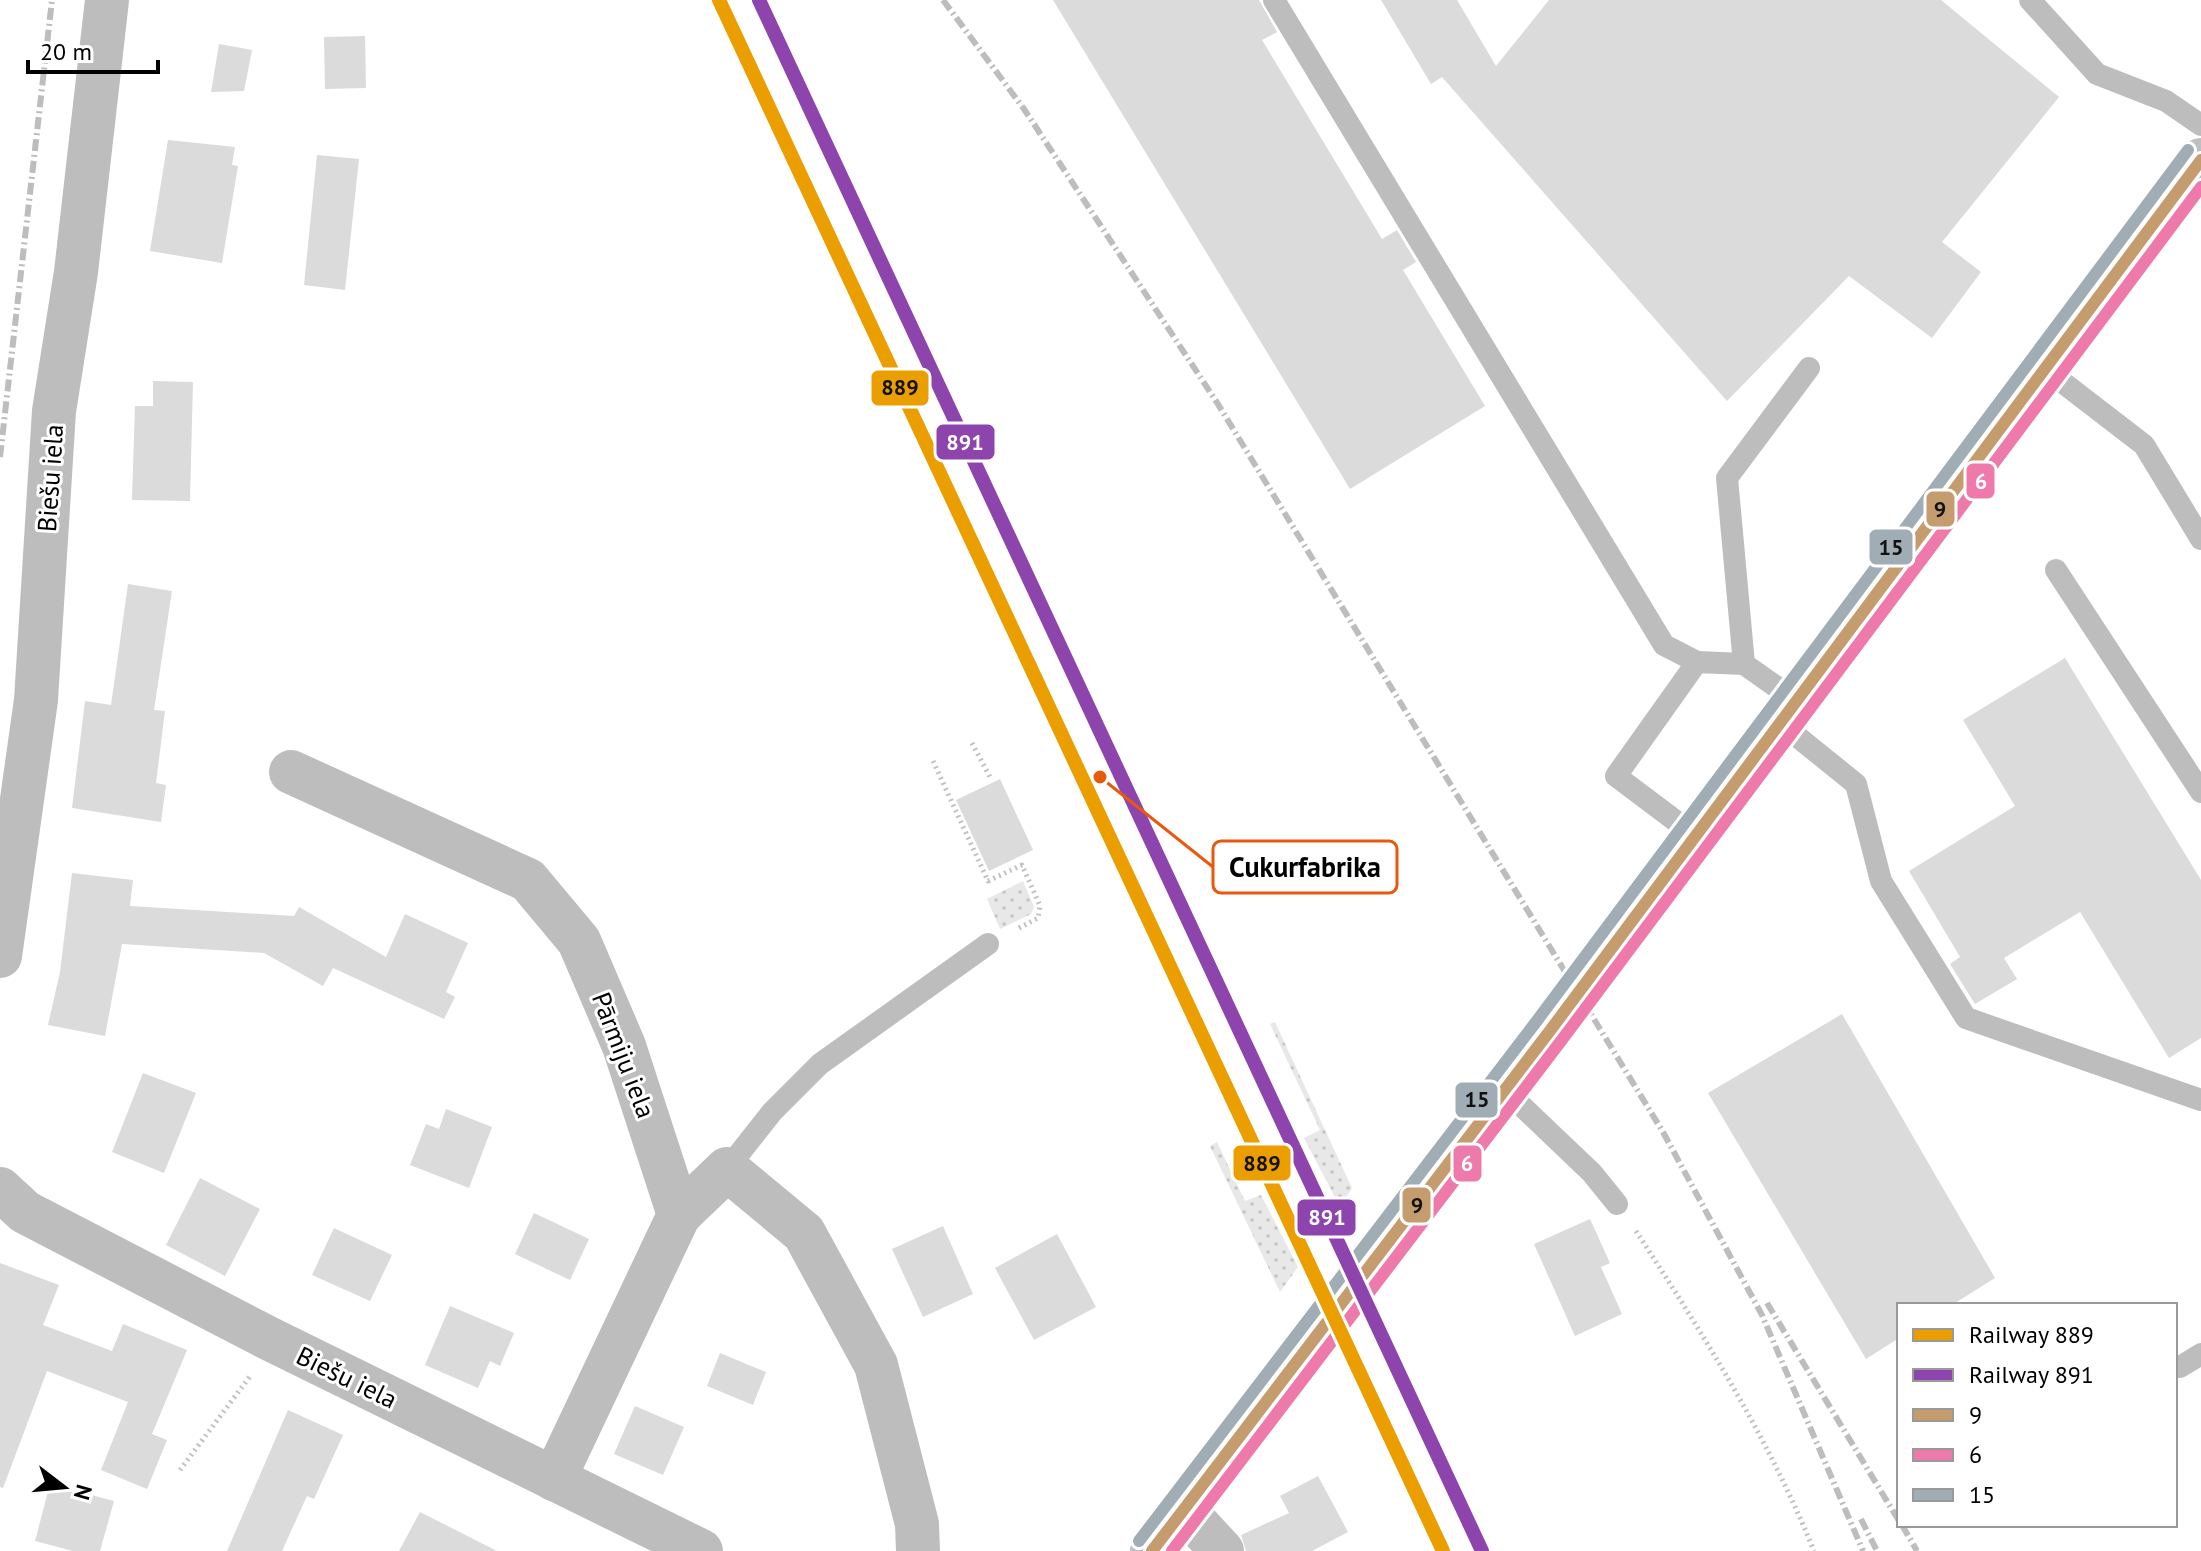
<svg xmlns="http://www.w3.org/2000/svg" width="2201" height="1551" font-family="'PT Sans',sans-serif">
  <style>
    .grass { fill: url(#grass-dots) }
    .building { fill: #dbdbdb }
    .lines { fill: none; stroke-linecap: round; stroke-linejoin: round }
    .path { stroke: #c2c2c2; stroke-width: 5; stroke-dasharray: 2 4; stroke-linecap: butt }
    .lane { stroke: #bdbdbd; stroke-width: 22 }
    .street { stroke: #bdbdbd; stroke-width: 44 }
    .secondary { stroke: #bfbfbf; stroke-width: 44 }
    .rail { stroke: #bdbdbd; stroke-width: 6; stroke-dasharray: 12 4 2 4; stroke-linecap: butt }
    .bus-1-casing { stroke: #fff; stroke-width: 18 }
    .bus-2-casing { stroke: #fff; stroke-width: 18 }
    .bus-3-casing { stroke: #fff; stroke-width: 18 }
    .bus-1 { stroke: #c59c6d; stroke-width: 12 }
    .bus-2 { stroke: #ed7aaa; stroke-width: 12 }
    .bus-3 { stroke: #a1adb4; stroke-width: 12 }
    .rail-1-casing { stroke: #fff; stroke-width: 20 }
    .rail-2-casing { stroke: #fff; stroke-width: 20 }
    .rail-1 { stroke: #eb9e00; stroke-width: 14 }
    .rail-2 { stroke: #8e44ad; stroke-width: 14 }
    .labels { text-anchor: middle; dominant-baseline: central; stroke-width: 6; stroke-linejoin: round; paint-order: stroke }
    .street-label { font-size: 26px; fill: #000; stroke: #fff }
    .leader { fill: none; stroke: #e8590c; stroke-width: 3 }
    .callout-dot { fill: #e8590c; stroke: #fff; stroke-width: 3 }
    .callout { fill: #fff; stroke: #e8590c; stroke-width: 3 }
    .callout-label { font-size: 28px; text-anchor: middle; font-weight: bold; fill: #000 }
    .line-badge { stroke: #fff; stroke-width: 3 }
    .badge-label { font-size: 22px; text-anchor: middle; font-weight: bold; fill: #fff }
    .pale-badge-label { font-size: 22px; text-anchor: middle; font-weight: bold; fill: #111 }
  </style>
  <defs>
    <pattern id="grass-dots" width="8" height="8" patternUnits="userSpaceOnUse" patternTransform="scale(2)"><rect width="8" height="8" fill="#e8e8e8"/><path d="M2 2h.1M6 6h.1" fill="none" stroke="#c5c5c5" stroke-width="1.8" stroke-linecap="round"/></pattern>
  </defs>
  <rect width="100%" height="100%" fill="#fff"/>
  <!-- grass -->
  <g class="grass">
    <path d="M1023,881L1034,907L1031,914L1000,929L987,899Z"/>
    <path d="M1275,1022L1352,1188L1340,1207L1304,1138L1320,1130L1270,1024Z"/>
    <path d="M1217,1142L1245,1201L1261,1195L1298,1267L1280,1292L1210,1146Z"/>
  </g>
  <!-- building -->
  <g class="building">
    <path d="M1053,0H1259L1277,32L1262,40L1382,239L1397,230L1416,262L1403,270L1485,406L1350,489Z"/>
    <path d="M1381,0H1457L1496,66L1549,0H1941L2059,97L1942,242L1981,272L1932,338L1849,276L1727,401L1442,77L1431,84Z"/>
    <path d="M365,36L366,88L325,89L324,37Z"/>
    <path d="M219,44L252,50L244,91L211,92Z"/>
    <path d="M168,140L235,147L232,165L238,166L222,263L150,251Z"/>
    <path d="M317,155L359,159L345,290L304,285Z"/>
    <path d="M153,381L193,382L190,501L132,500L135,406H153Z"/>
    <path d="M128,584L172,591L154,710L165,711L156,783L166,785L161,822L72,808L85,701L111,705Z"/>
    <path d="M2065,658L2201,880V1038L2169,1058L2080,912L2004,958L2017,979L1975,1004L1950,964L1960,957L1909,871L2015,806L1963,720Z"/>
    <path d="M1000,779L1033,850L989,871L956,800Z"/>
    <path d="M72,873L133,880L130,906L294,916L299,907L386,957L405,914L468,943L446,992L455,997L444,1019L333,968L323,986L264,953L122,944L105,1036L48,1025L60,972Z"/>
    <path d="M1842,1014L1995,1278L1952,1305H1899V1338L1866,1359L1708,1093Z"/>
    <path d="M143,1073L196,1093L164,1173L112,1152Z"/>
    <path d="M446,1109L492,1127L469,1188L410,1165L426,1124L439,1129Z"/>
    <path d="M200,1178L260,1209L225,1276L166,1245Z"/>
    <path d="M534,1213L589,1239L570,1280L515,1254Z"/>
    <path d="M1590,1219L1610,1263L1601,1267L1622,1314L1575,1336L1534,1244Z"/>
    <path d="M943,1226L973,1294L923,1317L892,1249Z"/>
    <path d="M334,1228L392,1255L370,1301L312,1275Z"/>
    <path d="M1057,1234L1096,1307L1034,1340L995,1268Z"/>
    <path d="M0,1263L59,1285L43,1325L112,1351L123,1324L187,1350L152,1434L167,1440L147,1489L101,1470L128,1402L47,1371L3,1488L0,1487Z"/>
    <path d="M450,1306L514,1333L500,1366L490,1361L478,1388L425,1365Z"/>
    <path d="M720,1353L766,1372L753,1405L707,1386Z"/>
    <path d="M635,1406L684,1427L663,1475L614,1454Z"/>
    <path d="M288,1410L343,1435L314,1499L307,1496L282,1551H227Z"/>
    <path d="M1318,1476L1348,1532L1312,1551H1246L1241,1535L1289,1513L1280,1496Z"/>
    <path d="M50,1484L114,1501L100,1551H73L35,1541Z"/>
    <path d="M420,1512L497,1551H399Z"/>
  </g>
  <g class="lines">
    <!-- path -->
    <g class="path">
      <path d="M972,743L990,777"/>
      <path d="M933,761L988,881L1022,865L1040,906L1038,918L1017,929"/>
      <path d="M1636,1231C1703,1334 1768,1437 1814,1551"/>
      <path d="M180,1470L251,1375"/>
    </g>
    <!-- lane -->
    <g class="lane">
      <path d="M1274,0L1664,645L1697,662"/>
      <path d="M2030,0L2097,74L2166,101L2201,125"/>
      <path d="M2044,368L2144,445L2201,539"/>
      <path d="M2056,570L2201,792"/>
      <path d="M1795,700L1744,664L1727,478L1809,368"/>
      <path d="M1778,721L1856,784L1881,881L1966,1018L2201,1100"/>
      <path d="M1693,834L1616,776L1697,662L1744,664"/>
      <path d="M1506,1091L1592,1173L1617,1204"/>
      <path d="M727,1169L772,1112L820,1064L988,944"/>
      <path d="M2180,1367L2201,1354"/>
    </g>
    <!-- street -->
    <g class="street">
      <path d="M291,772L528,880L579,941L624,1046L679,1215L554,1479"/>
      <path d="M0,956L36,700L54,411L76,272L107,0"/>
      <path d="M0,1189L25,1212L270,1339L701,1551"/>
      <path d="M679,1215L727,1169L804,1233L876,1365L917,1524L918,1551"/>
      <path d="M1184,1510L1222,1551"/>
    </g>
    <!-- secondary -->
    <path class="secondary" d="M1152,1551C1509,1093 1851,623 2201,160"/>
    <!-- rail -->
    <g class="rail">
      <path d="M943,0L1024,109L1216,401L1663,1132L1762,1315L1863,1551"/>
      <path d="M0,457L52,0"/>
      <path d="M1767,1303L1899,1521"/>
      <path d="M1861,1519L1877,1551"/>
      <path d="M1902,1525L1917,1551"/>
    </g>
    <defs>
      <path id="bus-1" d="M1152,1551L1549,1032L2201,160"/>
      <path id="bus-2" d="M1172,1551L1561,1041L2201,187"/>
      <path id="bus-3" d="M1139,1541L1536,1022L2188,150"/>
    </defs>
    <!-- bus-1 casing -->
    <use href="#bus-1" class="bus-1-casing"/>
    <!-- bus-2 casing -->
    <use href="#bus-2" class="bus-2-casing"/>
    <!-- bus-3 casing -->
    <use href="#bus-3" class="bus-3-casing"/>
    <!-- bus-1 -->
    <use href="#bus-1" class="bus-1"/>
    <!-- bus-2 -->
    <use href="#bus-2" class="bus-2"/>
    <!-- bus-3 -->
    <use href="#bus-3" class="bus-3"/>
    <defs>
      <path id="rail-1" d="M719,0L1443,1551"/>
      <path id="rail-2" d="M759,0L1482,1551"/>
    </defs>
    <!-- rail-1 casing -->
    <use href="#rail-1" class="rail-1-casing"/>
    <!-- rail-2 casing -->
    <use href="#rail-2" class="rail-2-casing"/>
    <!-- rail-1 -->
    <use href="#rail-1" class="rail-1"/>
    <!-- rail-2 -->
    <use href="#rail-2" class="rail-2"/>
  </g>
  <g class="labels">
    <!-- street labels -->
    <g class="street-label">
      <text transform="translate(50 478) rotate(-86)">Biešu iela</text>
      <text transform="translate(624 1055) rotate(69)">Pārmiju iela</text>
      <text transform="translate(347 1377) rotate(26)">Biešu iela</text>
    </g>
  </g>
  <!-- callouts -->
  <path class="leader" d="M1100 777L1213 867"/>
  <circle class="callout-dot" cx="1100" cy="777" r="8"/>
  <rect class="callout" x="1213" y="841" width="184" height="52" rx="8"/>
  <g class="callout-label">
    <text x="1305" y="877">Cukurfabrika</text>
  </g>
  <g class="line-badge">
    <rect x="870" y="369" width="60" height="38" rx="8" fill="#eb9e00"/>
    <rect x="935" y="423" width="61" height="38" rx="8" fill="#8e44ad"/>
    <rect x="1965" y="462" width="31" height="38" rx="8" fill="#ed7aaa"/>
    <rect x="1925" y="490" width="31" height="38" rx="8" fill="#c59c6d"/>
    <rect x="1868" y="528" width="46" height="38" rx="8" fill="#a1adb4"/>
    <rect x="1454" y="1081" width="45" height="38" rx="8" fill="#a1adb4"/>
    <rect x="1232" y="1144" width="60" height="38" rx="8" fill="#eb9e00"/>
    <rect x="1452" y="1144" width="31" height="39" rx="8" fill="#ed7aaa"/>
    <rect x="1401" y="1186" width="31" height="38" rx="8" fill="#c59c6d"/>
    <rect x="1296" y="1198" width="61" height="39" rx="8" fill="#8e44ad"/>
  </g>
  <g class="badge-label">
    <text x="965" y="450">891</text>
    <text x="1981" y="489">6</text>
    <text x="1467" y="1171">6</text>
    <text x="1327" y="1225">891</text>
  </g>
  <g class="pale-badge-label">
    <text x="900" y="395">889</text>
    <text x="1940" y="517">9</text>
    <text x="1891" y="555">15</text>
    <text x="1477" y="1107">15</text>
    <text x="1262" y="1171">889</text>
    <text x="1417" y="1213">9</text>
  </g>
  <!-- legend -->
  <rect x="1897" y="1303" width="280" height="224" fill="#ffffff" stroke="#999999" stroke-width="2"/>
  <rect x="1913" y="1329" width="40" height="12" fill="#eb9e00" stroke="#999999" stroke-width="2"/>
  <text x="1969" y="1343" font-size="24" fill="#000000">Railway 889</text>
  <rect x="1913" y="1369" width="40" height="12" fill="#8e44ad" stroke="#999999" stroke-width="2"/>
  <text x="1969" y="1383" font-size="24" fill="#000000">Railway 891</text>
  <rect x="1913" y="1409" width="40" height="12" fill="#c59c6d" stroke="#999999" stroke-width="2"/>
  <text x="1969" y="1423" font-size="24" fill="#000000">9</text>
  <rect x="1913" y="1449" width="40" height="12" fill="#ed7aaa" stroke="#999999" stroke-width="2"/>
  <text x="1969" y="1463" font-size="24" fill="#000000">6</text>
  <rect x="1913" y="1489" width="40" height="12" fill="#a1adb4" stroke="#999999" stroke-width="2"/>
  <text x="1969" y="1503" font-size="24" fill="#000000">15</text>
  <!-- north arrow -->
  <g transform="translate(64 1487) rotate(106)" stroke="#ffffff" stroke-width="6" paint-order="stroke">
  <path d="M0-6L14 30L0 20L-14 30Z" fill="#000000"/>
  <text y="-12" font-size="22" font-weight="bold" text-anchor="middle" fill="#000000">N</text>
  </g>
  <!-- scale -->
  <path d="M28 60v12h130v-12" fill="none" stroke="#000000" stroke-width="4"/>
  <text x="40" y="60" font-size="24" fill="#000000" stroke="#ffffff" stroke-width="6" paint-order="stroke">20 m</text>
</svg>
